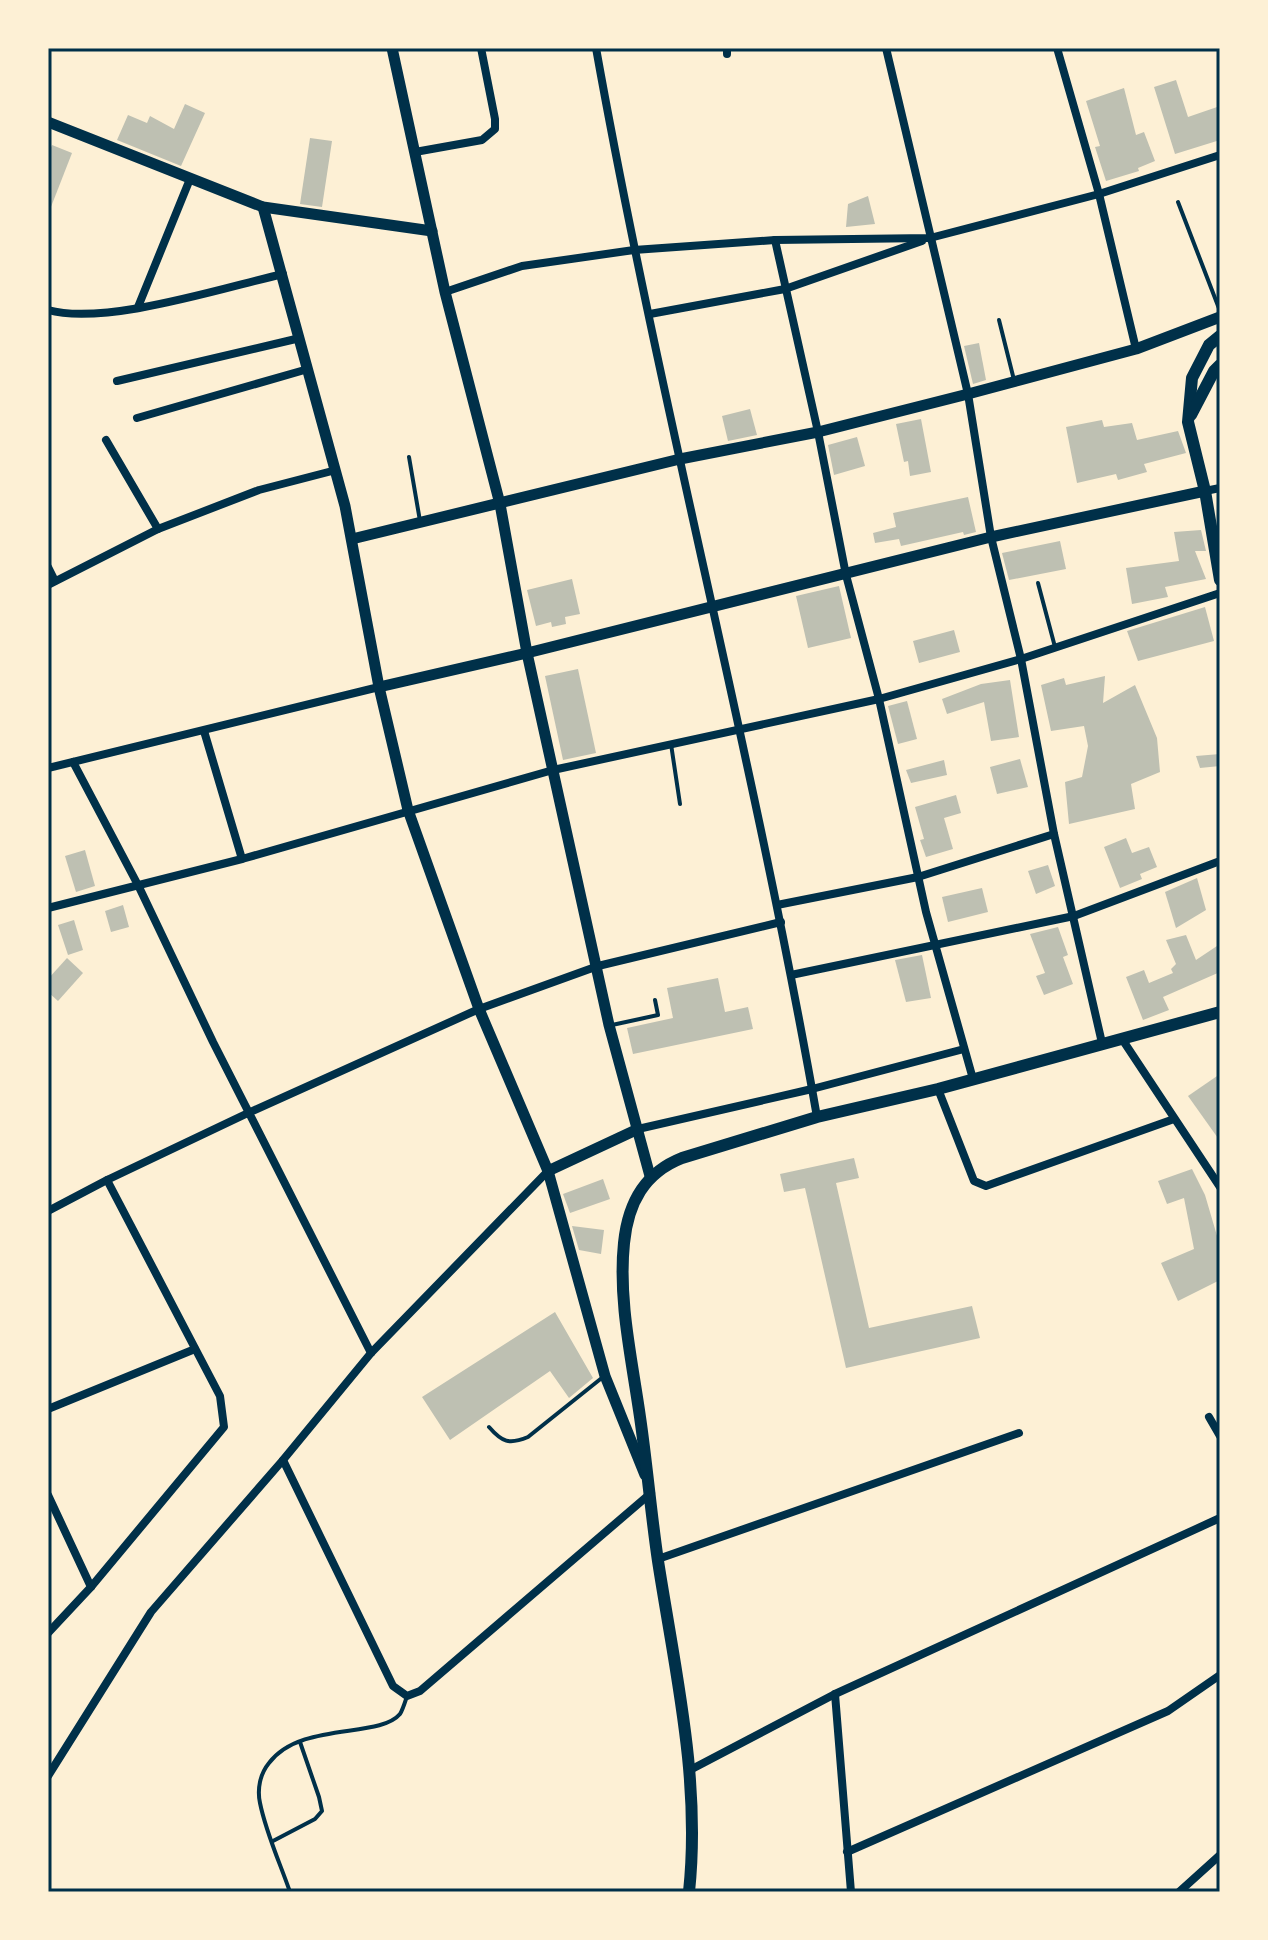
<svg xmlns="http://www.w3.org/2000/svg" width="1268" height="1940" font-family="Cabin,sans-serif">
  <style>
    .building { fill: #bec0b2 }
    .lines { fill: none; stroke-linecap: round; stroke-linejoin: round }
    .service { stroke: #003049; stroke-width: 4 }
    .minor { stroke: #003049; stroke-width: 8 }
    .tertiary { stroke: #003049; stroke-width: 11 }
    .secondary { stroke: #003049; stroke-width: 12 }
    .neatline { fill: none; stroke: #003049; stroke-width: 3 }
  </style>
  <rect width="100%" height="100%" fill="#fdf0d5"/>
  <!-- building -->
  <g class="building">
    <path d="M1176,80L1188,117L1220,106V140L1175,154L1154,87Z"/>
    <path d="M1124,88L1136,135L1144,132L1155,161L1138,168L1139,171L1106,181L1095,147L1100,146L1086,101Z"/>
    <path d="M185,104L205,113L181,166L117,140L128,115L147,123L150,116L174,129Z"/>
    <path d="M310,138L332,141L322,207L300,204Z"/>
    <path d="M52,145L72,153L49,212L48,154Z"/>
    <path d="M868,196L875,224L846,227L848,204Z"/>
    <path d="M979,343L986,380L973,384L964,346Z"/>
    <path d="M750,409L757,435L728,441L722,416Z"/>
    <path d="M921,419L931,472L910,476L908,461L904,462L896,424Z"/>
    <path d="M1102,420L1104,427L1132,423L1137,440L1178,431L1186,453L1144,464L1147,472L1118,480L1116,474L1077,483L1066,427Z"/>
    <path d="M857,437L865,466L834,475L828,445Z"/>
    <path d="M968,497L976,532L964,535L963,532L901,546L899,539L875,543L873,533L896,527L893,513Z"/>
    <path d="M1201,530L1206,551H1195L1206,579L1165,587L1168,597L1132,604L1126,568L1179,561L1174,532Z"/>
    <path d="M1060,541L1066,569L1009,580L1002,553Z"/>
    <path d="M572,579L580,614L565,617L566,624L552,627L551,622L536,626L527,590Z"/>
    <path d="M839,586L851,638L808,648L796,596Z"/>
    <path d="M1205,607L1214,641L1138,661L1127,631Z"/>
    <path d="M954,630L960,652L919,663L913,641Z"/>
    <path d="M578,669L596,753L563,760L545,676Z"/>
    <path d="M1105,676L1103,703L1135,685L1157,738L1160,772L1131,784L1135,809L1069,824L1065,782L1082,777L1088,746L1084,726L1051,731L1041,685L1064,678L1066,685Z"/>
    <path d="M1010,680L1019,737L991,741L984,702L947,714L942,699L981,684Z"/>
    <path d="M907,701L917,739L898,744L888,706Z"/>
    <path d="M1220,754V766L1200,768L1196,756Z"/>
    <path d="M1020,759L1028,787L997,794L990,767Z"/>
    <path d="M944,760L947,775L911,783L906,770Z"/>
    <path d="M956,795L961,813L944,818L953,849L926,857L920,840L924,839L915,807Z"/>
    <path d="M1126,838L1132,853L1149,847L1157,867L1140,874L1142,879L1120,888L1104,847Z"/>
    <path d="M85,850L95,886L76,892L65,856Z"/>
    <path d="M1048,865L1055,886L1036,894L1028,871Z"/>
    <path d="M1197,878L1206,910L1176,928L1165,892Z"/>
    <path d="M982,888L988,912L948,922L942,897Z"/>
    <path d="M123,905L129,927L111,932L105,911Z"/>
    <path d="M74,920L83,950L68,955L58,925Z"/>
    <path d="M1058,927L1068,955L1063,957L1073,984L1044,995L1036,976L1045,973L1030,934Z"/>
    <path d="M1186,935L1196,960L1220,944V972L1163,997L1169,1010L1143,1020L1126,977L1144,970L1149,983L1173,973L1171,969L1176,964L1166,940Z"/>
    <path d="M922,955L931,998L906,1002L895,960Z"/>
    <path d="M67,958L83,973L58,1001L48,992V979Z"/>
    <path d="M718,978L725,1012L748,1007L753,1029L633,1054L627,1028L673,1018L667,988Z"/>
    <path d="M1220,1074V1141L1188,1096Z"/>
    <path d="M854,1158L859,1178L836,1183L869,1328L972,1306L980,1338L846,1368L805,1188L784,1192L780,1174Z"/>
    <path d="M1192,1169L1205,1195L1220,1246V1280L1178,1301L1161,1263L1194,1249L1184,1198L1167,1204L1158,1181Z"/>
    <path d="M603,1179L610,1199L570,1213L563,1194Z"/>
    <path d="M572,1226L604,1230L601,1254L579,1250Z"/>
    <path d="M555,1312L593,1378L569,1398L550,1371L450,1440L422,1397Z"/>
  </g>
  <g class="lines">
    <!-- service -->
    <g class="service">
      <path d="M1178,202L1220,311"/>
      <path d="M999,320L1014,380"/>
      <path d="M409,457L420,521"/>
      <path d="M1038,583L1055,647"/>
      <path d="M671,744L680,804"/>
      <path d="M612,1025L658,1015L655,1000"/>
      <path d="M489,1427C502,1442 509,1445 528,1437L603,1377"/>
      <path d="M273,1841L315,1819L322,1811L319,1797L300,1742"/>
      <path d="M290,1892C280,1863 266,1833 260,1803C257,1789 260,1774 269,1763C301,1721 379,1739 400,1714C403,1709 405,1702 407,1696"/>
    </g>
    <!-- minor -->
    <g class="minor">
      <path d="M596,48C660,406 754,758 817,1117"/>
      <path d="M727,48V54"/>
      <path d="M886,48L968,394L991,537L1021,659L1054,834L1102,1043"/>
      <path d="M1057,48L1099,194L1136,349"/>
      <path d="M415,152L482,140L495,129V119L481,48"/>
      <path d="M775,240L818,432L846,575L879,699L926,912L973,1079"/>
      <path d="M445,292L522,266L634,250L775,240L930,238L1099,194L1220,155"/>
      <path d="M138,307L190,179"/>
      <path d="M48,310C105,326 222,288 283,274"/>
      <path d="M650,314L785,289L922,241"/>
      <path d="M117,381L300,338"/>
      <path d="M137,418L308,369"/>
      <path d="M106,440L158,529"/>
      <path d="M1205,491L1220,488"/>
      <path d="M48,567L55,581"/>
      <path d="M48,585L158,529L259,490L336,470"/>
      <path d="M204,731L242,859"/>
      <path d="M73,762L139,887L213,1042L371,1353"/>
      <path d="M48,768L379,687"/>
      <path d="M777,905L918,877L1054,834"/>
      <path d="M48,908L242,859L553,770L879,699L1021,659L1220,593"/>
      <path d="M791,975L1074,916L1220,861"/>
      <path d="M1122,1039L1220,1187"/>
      <path d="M938,1089L974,1181L986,1186L1174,1119"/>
      <path d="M638,1129L812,1089L964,1049"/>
      <path d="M48,1211L107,1180L248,1113L479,1009L598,966L781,922"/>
      <path d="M48,1409L195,1349"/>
      <path d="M1209,1417L1220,1436"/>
      <path d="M283,1460L393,1686L407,1696L420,1691L651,1493"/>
      <path d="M48,1495L91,1587"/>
      <path d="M658,1559L1019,1433"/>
      <path d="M48,1633L91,1587L224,1427L220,1396L107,1180"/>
      <path d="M835,1694L851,1892"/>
      <path d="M690,1770L835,1694L1220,1518"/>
      <path d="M48,1776L151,1612L283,1460L371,1353L548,1171"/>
      <path d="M847,1852L1168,1711L1220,1675"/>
      <path d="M1179,1892L1220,1855"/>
    </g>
    <!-- tertiary -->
    <g class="tertiary">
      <path d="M392,48L445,292L500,504L527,653L609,1025L650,1176"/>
      <path d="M48,122L263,207L432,231"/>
      <path d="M263,207L345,506L379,687L408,810L479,1009L548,1171L605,1376L645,1475"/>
      <path d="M352,539L680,459L818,432L968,394L1136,349L1220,317"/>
      <path d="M379,687L527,653L991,537L1205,491"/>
      <path d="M548,1171L638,1129"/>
    </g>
    <!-- secondary -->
    <g class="secondary">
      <path d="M1220,336L1209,345L1192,378L1188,422L1205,491L1220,580"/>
      <path d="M1191,415L1214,371L1220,365"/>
      <path d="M689,1892C701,1780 675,1671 658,1561C651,1514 647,1465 640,1417C632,1360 618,1300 624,1243C628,1203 644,1173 682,1158L817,1117L938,1089L1220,1012"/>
    </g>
  </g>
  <!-- border -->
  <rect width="1268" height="1940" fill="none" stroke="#fdf0d5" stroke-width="100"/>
  <rect x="50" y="50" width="1168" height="1840" class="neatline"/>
</svg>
